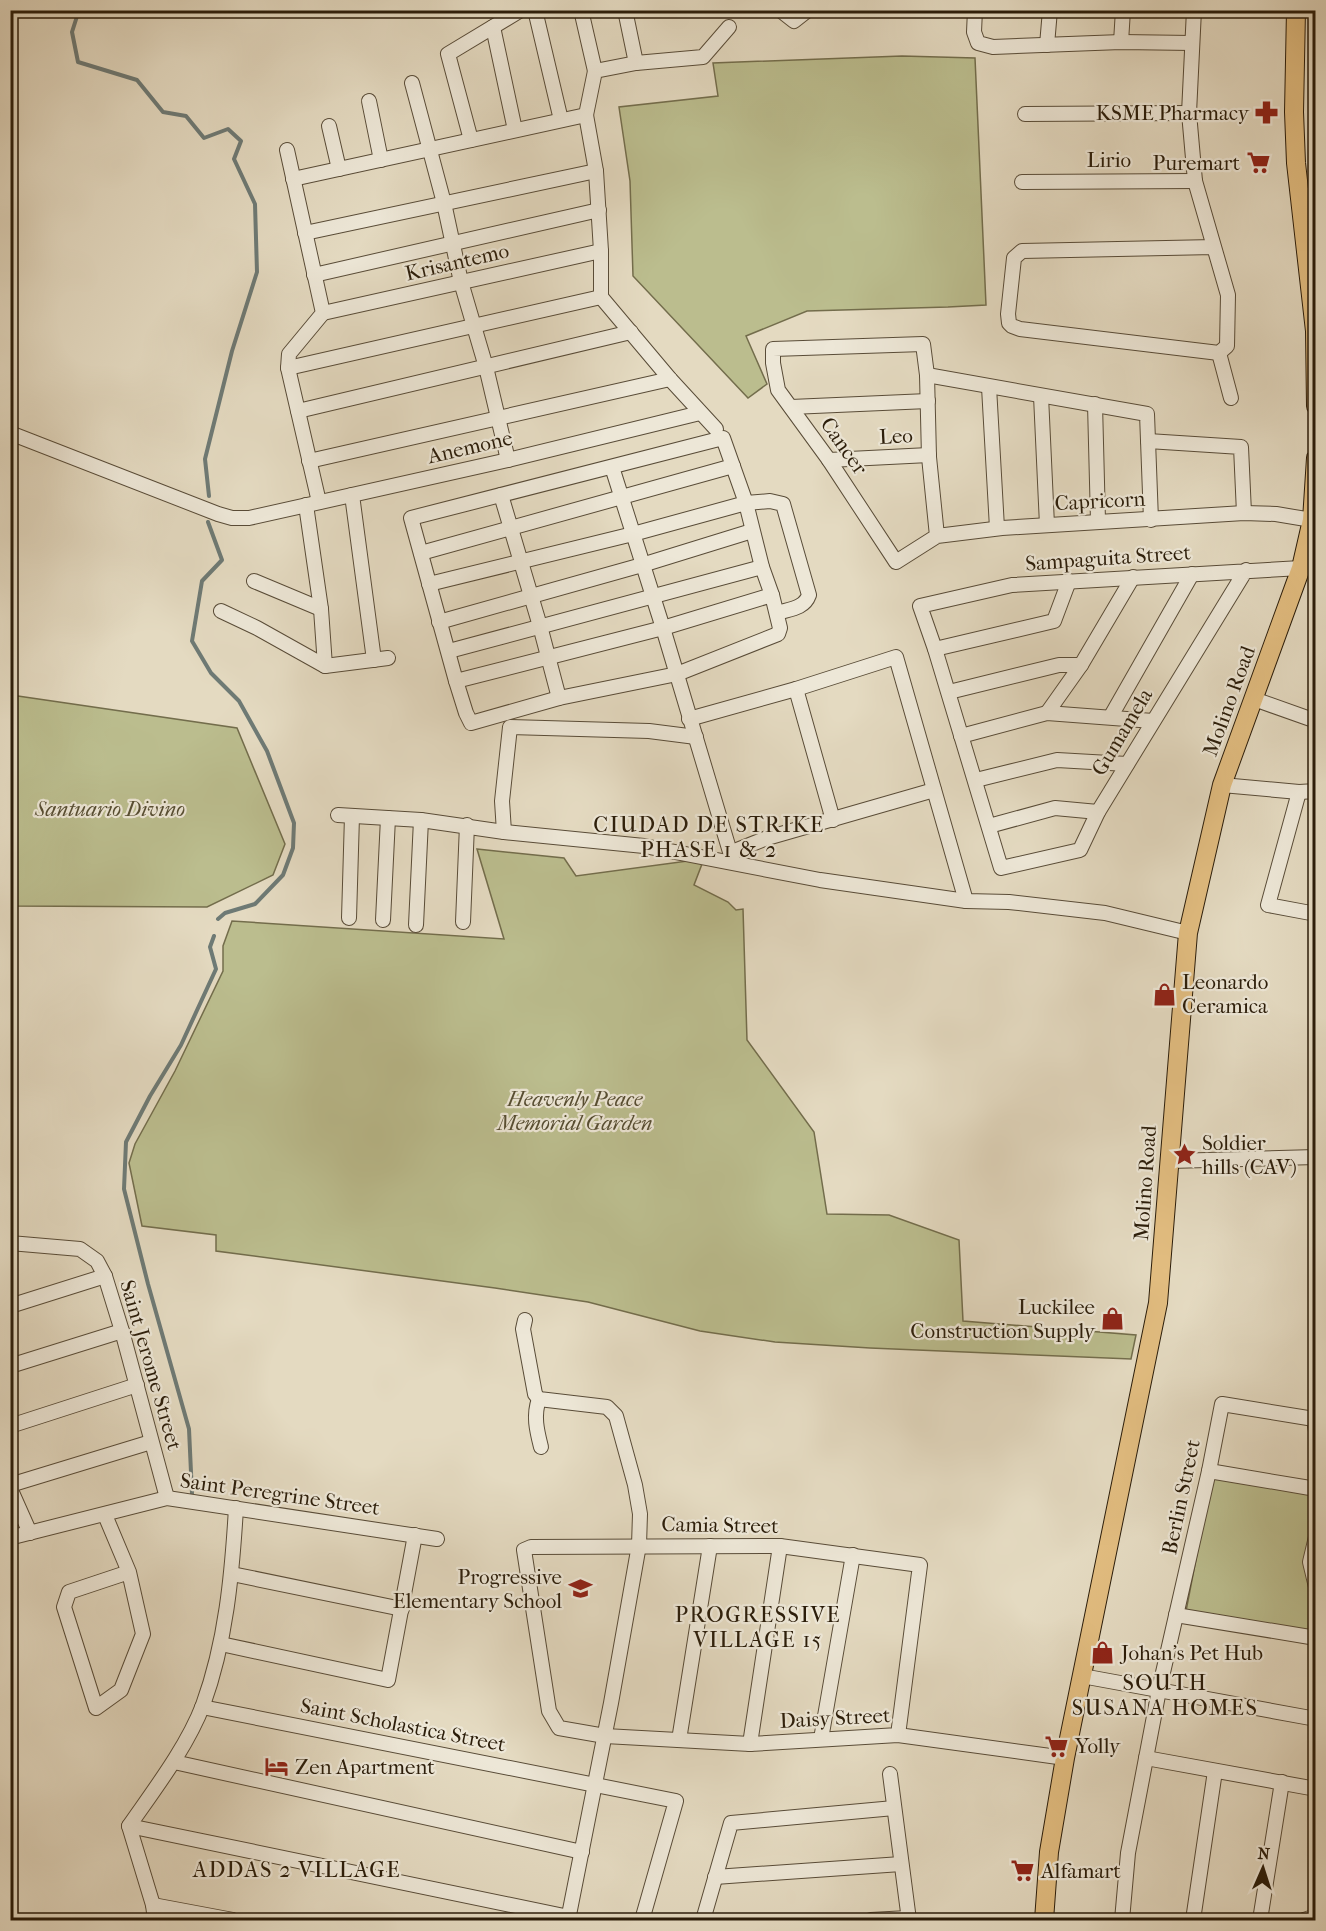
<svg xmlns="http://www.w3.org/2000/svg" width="1326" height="1931" font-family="'IM FELL French Canon',serif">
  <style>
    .green { fill: #bbbd8e; stroke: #736d4c; stroke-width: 1.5 }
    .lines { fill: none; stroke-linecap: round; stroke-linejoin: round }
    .stream { stroke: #6e7a75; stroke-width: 4 }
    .minor-casing { stroke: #594c38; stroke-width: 16 }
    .major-casing { stroke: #2b1d0a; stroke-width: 20 }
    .minor { stroke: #ede7d7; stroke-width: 14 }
    .major { stroke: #e2bd80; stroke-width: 18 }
    .labels { text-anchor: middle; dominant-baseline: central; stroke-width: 4.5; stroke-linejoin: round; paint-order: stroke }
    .poi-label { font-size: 21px; fill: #2b1d0a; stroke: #ede7d7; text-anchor: start }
    .street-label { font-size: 21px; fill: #2b1d0a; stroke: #ede7d7 }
    .park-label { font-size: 21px; font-style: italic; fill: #564d32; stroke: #ede7d7 }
    .neighbourhood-label { font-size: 22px; letter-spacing: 1.5px; fill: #2b1d0a; stroke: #ede7d7 }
  </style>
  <rect width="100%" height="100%" fill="#e4dac1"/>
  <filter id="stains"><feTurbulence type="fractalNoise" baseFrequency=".00333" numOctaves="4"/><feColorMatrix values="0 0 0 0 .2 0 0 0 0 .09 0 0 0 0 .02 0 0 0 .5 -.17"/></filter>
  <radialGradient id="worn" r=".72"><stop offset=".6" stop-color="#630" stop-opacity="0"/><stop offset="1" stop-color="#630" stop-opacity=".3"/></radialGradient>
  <!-- green -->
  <g class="green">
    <path d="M902,56L975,58L986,305L948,307L807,311L746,336L767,384L748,398L633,276L630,181L619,107L718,96L713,63Z"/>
    <path d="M11,695L237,728L285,844L273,875L207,907L11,906Z"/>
    <path d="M477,849L564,858L576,876L695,860L702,864L694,885L728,902L736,910L743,909L747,1040L814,1132L827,1214L889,1215L959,1240L963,1321L1136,1335L1131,1359L870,1348L775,1342L700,1331L588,1302L495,1288L216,1251V1235L142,1226L129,1163L135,1144L175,1071L223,971V946L232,921L504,939Z"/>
    <path d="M1212,1476L1315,1493V1508L1305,1561L1315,1622V1636L1186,1611Z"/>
  </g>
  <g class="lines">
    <!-- stream -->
    <g class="stream">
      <path d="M79,10L72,32L78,62L137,80L163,112L186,116L204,138L228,129L241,141L234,159L255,204L257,272L232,351L205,459L209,496"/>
      <path d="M208,522L222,560L202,581L192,641L211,673L239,701L267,751L294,823L293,848L283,875L255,904L225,913L218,919"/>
      <path d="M192,1494L189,1429L148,1284L124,1189L126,1142L150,1096L181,1045L216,969L210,947L214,936"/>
    </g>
    <defs>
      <g id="minor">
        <path d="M535,10L561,120"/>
        <path d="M581,10L595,71"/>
        <path d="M625,10L636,63"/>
        <path d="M780,10L794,21L808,10"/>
        <path d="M975,10L974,32L978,43L993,47L1121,42L1192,43"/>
        <path d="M1194,10L1189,113L1195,181L1228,295L1227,346L1219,353L1020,329L1012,326L1009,323L1008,314L1014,258L1022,251L1214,247"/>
        <path d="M493,27L515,130"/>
        <path d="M1121,42L1123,10"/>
        <path d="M1047,45L1050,10"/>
        <path d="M412,83L444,203L461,282L486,367L508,460"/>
        <path d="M369,101L381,160"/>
        <path d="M1025,114L1189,113"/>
        <path d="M586,115L596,171L601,251V297L670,379L716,429"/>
        <path d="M329,126L339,169"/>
        <path d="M471,140L448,54L521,10"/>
        <path d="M287,150L323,313L289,354L288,368L319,502"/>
        <path d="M293,179L586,115L595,71L636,63L703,57L729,27"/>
        <path d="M1022,182L1195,181"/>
        <path d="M1299,195H1316"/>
        <path d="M305,233L596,171"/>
        <path d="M314,275L599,210"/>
        <path d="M323,313L601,251"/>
        <path d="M1219,353L1231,398"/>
        <path d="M288,368L601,297"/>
        <path d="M927,375L1147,414L1151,520"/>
        <path d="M989,387L997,528"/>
        <path d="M1041,396L1047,525"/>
        <path d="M1095,404L1098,521"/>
        <path d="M791,407L928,401"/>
        <path d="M298,411L631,332"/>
        <path d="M10,433L218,514L232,518H249L508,460L700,413"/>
        <path d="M723,438L746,503L762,567L772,595L780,628L778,634L677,674L559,698L471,723L466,713L456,681L411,518Z"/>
        <path d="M1148,441L1241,447L1244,513"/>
        <path d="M829,460L929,455"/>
        <path d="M309,461L670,379"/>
        <path d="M612,467L663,628L733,862"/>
        <path d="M352,495L374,660"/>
        <path d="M501,495L540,626L559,698"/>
        <path d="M306,505L321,609L325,666"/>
        <path d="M937,536L929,457L927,375L923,344L773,349V363L778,390L829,460L896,562L937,536L1002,528L1244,513L1276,514L1312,520"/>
        <path d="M421,553L733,466"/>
        <path d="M1246,570L1098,812L1080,850L1001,868L935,649L920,606L1012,585L1301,568"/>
        <path d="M254,581L321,609"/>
        <path d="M429,584L633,534L746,503L770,501L783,504L809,595C804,609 789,609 777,613"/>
        <path d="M221,611L257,628L325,666L388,658"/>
        <path d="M439,622L642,565L752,531"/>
        <path d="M935,649L1054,621L1069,581"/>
        <path d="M449,651L762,567"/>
        <path d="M456,681L663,628L772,595"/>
        <path d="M796,689L833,820"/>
        <path d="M949,692L1059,665H1081"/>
        <path d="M1254,699L1316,721"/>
        <path d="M1047,713L1081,665L1133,577"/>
        <path d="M1111,716L1192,574"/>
        <path d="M689,719L796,689L896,657L966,901"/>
        <path d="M961,736L1047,713L1153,721"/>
        <path d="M976,780L1057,760L1127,764"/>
        <path d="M1222,785L1299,792L1316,791"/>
        <path d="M1299,792L1268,905L1316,914"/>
        <path d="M338,815L421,820L504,832L644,846L820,880L966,901L1009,902L1105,913L1188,933"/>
        <path d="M989,826L1055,808L1098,812"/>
        <path d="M504,832L502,801L510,727L649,731L696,737"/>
        <path d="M732,852L767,838L934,790"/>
        <path d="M349,918L352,816"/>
        <path d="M383,920L388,818"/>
        <path d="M463,922L467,825"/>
        <path d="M416,925L421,820"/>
        <path d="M1170,1161L1316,1157"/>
        <path d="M10,1243L80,1249L97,1261L105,1276L122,1331L167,1498"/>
        <path d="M10,1306L105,1276"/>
        <path d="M525,1320L523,1329L535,1394L539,1399L607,1407L616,1416L635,1485L640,1514L639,1545L611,1703L568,1920"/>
        <path d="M10,1366L122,1331"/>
        <path d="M539,1399C533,1416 537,1431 541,1447"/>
        <path d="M10,1426L137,1385"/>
        <path d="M1209,1471L1316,1489"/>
        <path d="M10,1485L151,1442"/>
        <path d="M10,1488L30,1533"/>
        <path d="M105,1515L129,1572L143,1634L121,1690L96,1708L64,1607L69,1592L129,1572"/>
        <path d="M13,1537L167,1498L437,1539"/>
        <path d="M1316,1537L1310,1562L1316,1587"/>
        <path d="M232,1574L402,1609"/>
        <path d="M1176,1615L1316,1638"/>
        <path d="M221,1644L388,1680L415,1535"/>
        <path d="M1082,1676L1316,1719"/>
        <path d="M202,1707L676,1801L642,1920"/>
        <path d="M898,1735L920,1565L780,1546L531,1547L524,1550L549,1711L559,1728L605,1736L750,1744L898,1735L1065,1758"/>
        <path d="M821,1739L853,1555"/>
        <path d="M679,1740L710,1546"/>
        <path d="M750,1744L780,1546"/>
        <path d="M1146,1758L1316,1789"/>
        <path d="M174,1762L582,1852"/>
        <path d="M890,1774L909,1920"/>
        <path d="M129,1826L569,1917"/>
        <path d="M715,1877L901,1864"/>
        <path d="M153,1905L233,1920"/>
        <path d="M155,1920L153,1905L129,1826C154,1790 187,1747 203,1705C226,1642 232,1575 236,1508"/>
        <path d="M703,1920L731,1823L894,1808"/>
        <path d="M871,1920L908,1918"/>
        <path d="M1122,1920L1128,1853L1159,1690L1209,1471L1222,1404L1314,1419L1316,1431"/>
        <path d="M1193,1920L1215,1771"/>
        <path d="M1260,1920L1282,1782"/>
        <path d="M1304,1920L1316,1916"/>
      </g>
      <g id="major">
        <path d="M1296,10L1294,112L1296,163L1315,331L1316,406"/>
        <path d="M1044,1920L1049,1852L1065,1758L1158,1303L1188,933L1222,785L1301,568L1312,520L1316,458"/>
      </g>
    </defs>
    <!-- minor casing -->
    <use href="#minor" class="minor-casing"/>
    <!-- major casing -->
    <use href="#major" class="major-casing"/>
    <!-- minor -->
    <use href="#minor" class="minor"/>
    <!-- major -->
    <use href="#major" class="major"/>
  </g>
  <!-- icons -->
  <defs>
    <symbol id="pharmacy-bare" viewBox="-9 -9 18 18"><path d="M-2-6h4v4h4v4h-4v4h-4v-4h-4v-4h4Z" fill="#8f2418" stroke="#ede7d7" stroke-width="2.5" paint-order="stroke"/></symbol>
    <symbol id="supermarket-bare" viewBox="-9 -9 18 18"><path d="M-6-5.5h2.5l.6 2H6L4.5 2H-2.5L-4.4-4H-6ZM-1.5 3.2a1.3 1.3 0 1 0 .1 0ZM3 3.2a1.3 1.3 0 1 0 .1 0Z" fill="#8f2418" stroke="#ede7d7" stroke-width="2.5" paint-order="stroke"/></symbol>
    <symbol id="shop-bare" viewBox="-9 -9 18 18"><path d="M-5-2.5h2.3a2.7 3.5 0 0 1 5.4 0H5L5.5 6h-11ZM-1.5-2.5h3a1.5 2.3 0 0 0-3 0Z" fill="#8f2418" stroke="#ede7d7" stroke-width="2.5" paint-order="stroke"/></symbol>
    <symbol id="sight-bare" viewBox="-9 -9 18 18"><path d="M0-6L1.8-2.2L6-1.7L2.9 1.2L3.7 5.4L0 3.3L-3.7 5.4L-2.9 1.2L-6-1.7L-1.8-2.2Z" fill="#8f2418" stroke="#ede7d7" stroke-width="2.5" paint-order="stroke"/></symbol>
    <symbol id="school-bare" viewBox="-9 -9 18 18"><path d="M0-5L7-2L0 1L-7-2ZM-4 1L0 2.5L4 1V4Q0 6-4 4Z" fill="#8f2418" stroke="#ede7d7" stroke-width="2.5" paint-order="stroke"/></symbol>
    <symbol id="hotel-bare" viewBox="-9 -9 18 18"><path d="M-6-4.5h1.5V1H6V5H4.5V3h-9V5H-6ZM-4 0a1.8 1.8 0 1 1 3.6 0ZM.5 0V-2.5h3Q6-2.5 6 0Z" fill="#8f2418" stroke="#ede7d7" stroke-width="2.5" paint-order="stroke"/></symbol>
  </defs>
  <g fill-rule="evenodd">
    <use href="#pharmacy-bare" x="1250" y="96" width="33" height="33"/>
    <use href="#supermarket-bare" x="1242" y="146" width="33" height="33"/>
    <use href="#shop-bare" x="1148" y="978" width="33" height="33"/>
    <use href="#sight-bare" x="1168" y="1138" width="33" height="33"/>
    <use href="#shop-bare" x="1096" y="1302" width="33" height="33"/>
    <use href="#school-bare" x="564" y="1572" width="33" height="33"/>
    <use href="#shop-bare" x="1086" y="1636" width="33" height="33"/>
    <use href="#supermarket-bare" x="1040" y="1730" width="33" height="33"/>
    <use href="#hotel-bare" x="260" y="1750" width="33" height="33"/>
    <use href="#supermarket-bare" x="1006" y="1854" width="33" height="33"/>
  </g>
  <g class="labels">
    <!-- poi labels -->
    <g class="poi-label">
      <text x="1249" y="113" text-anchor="end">KSME Pharmacy</text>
      <text x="1240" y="163" text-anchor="end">Puremart</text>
      <text x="1182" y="982">Leonardo<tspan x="1182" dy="24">Ceramica</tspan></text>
      <text x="1202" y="1143">Soldier<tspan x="1202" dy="24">hills (CAV)</tspan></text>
      <text x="1095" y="1307" text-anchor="end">Luckilee<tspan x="1095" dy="24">Construction Supply</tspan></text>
      <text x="562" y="1577" text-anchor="end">Progressive<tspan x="562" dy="24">Elementary School</tspan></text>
      <text x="1121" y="1653">Johan's Pet Hub</text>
      <text x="1075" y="1746">Yolly</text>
      <text x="295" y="1767">Zen Apartment</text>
      <text x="1041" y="1871">Alfamart</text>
    </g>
    <!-- street labels -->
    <g class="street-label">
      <text x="1109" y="160">Lirio</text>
      <text transform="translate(457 262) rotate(-13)">Krisantemo</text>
      <text transform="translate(896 436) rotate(-3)">Leo</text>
      <text transform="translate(844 446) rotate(55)">Cancer</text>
      <text transform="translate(470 447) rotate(-13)">Anemone</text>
      <text transform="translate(1100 501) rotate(-3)">Capricorn</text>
      <text transform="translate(1108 558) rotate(-4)">Sampaguita Street</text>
      <text transform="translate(1229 701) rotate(-70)">Molino Road</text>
      <text transform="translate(1122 732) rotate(-59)">Gumamela</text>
      <text transform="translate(1145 1183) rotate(-86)">Molino Road</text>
      <text transform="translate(151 1365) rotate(74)">Saint Jerome Street</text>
      <text transform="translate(280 1494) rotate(8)">Saint Peregrine Street</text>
      <text transform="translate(1181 1497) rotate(-78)">Berlin Street</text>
      <text transform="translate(720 1525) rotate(1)">Camia Street</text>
      <text transform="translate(835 1718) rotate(-3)">Daisy Street</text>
      <text transform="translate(403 1725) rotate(11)">Saint Scholastica Street</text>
    </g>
    <!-- park labels -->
    <g class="park-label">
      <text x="110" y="809">Santuario Divino</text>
      <text x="575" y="1099">Heavenly Peace<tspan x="575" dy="24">Memorial Garden</tspan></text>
    </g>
    <!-- neighbourhood labels -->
    <g class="neighbourhood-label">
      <text x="709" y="825">CIUDAD DE STRIKE<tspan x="709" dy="25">PHASE 1 &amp; 2</tspan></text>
      <text x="758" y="1615">PROGRESSIVE<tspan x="758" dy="25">VILLAGE 15</tspan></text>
      <text x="1165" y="1683">SOUTH<tspan x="1165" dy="25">SUSANA HOMES</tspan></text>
      <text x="297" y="1870">ADDAS 2 VILLAGE</text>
    </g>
  </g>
  <!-- margin -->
  <rect width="1326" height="1931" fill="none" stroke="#e4dac1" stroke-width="36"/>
  <rect x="12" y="12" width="1302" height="1907" fill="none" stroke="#2b1d0a" stroke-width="3"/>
  <rect x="18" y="18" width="1290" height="1895" fill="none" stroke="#2b1d0a" stroke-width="1.5"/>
  <!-- north arrow -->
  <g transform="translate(1263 1868) rotate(3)" stroke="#ede7d7" stroke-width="4.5" paint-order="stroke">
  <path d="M0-4.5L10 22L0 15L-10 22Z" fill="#2b1d0a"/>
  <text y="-9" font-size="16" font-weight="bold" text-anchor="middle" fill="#2b1d0a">N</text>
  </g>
  <rect width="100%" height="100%" filter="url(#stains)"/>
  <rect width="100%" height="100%" fill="url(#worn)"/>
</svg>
